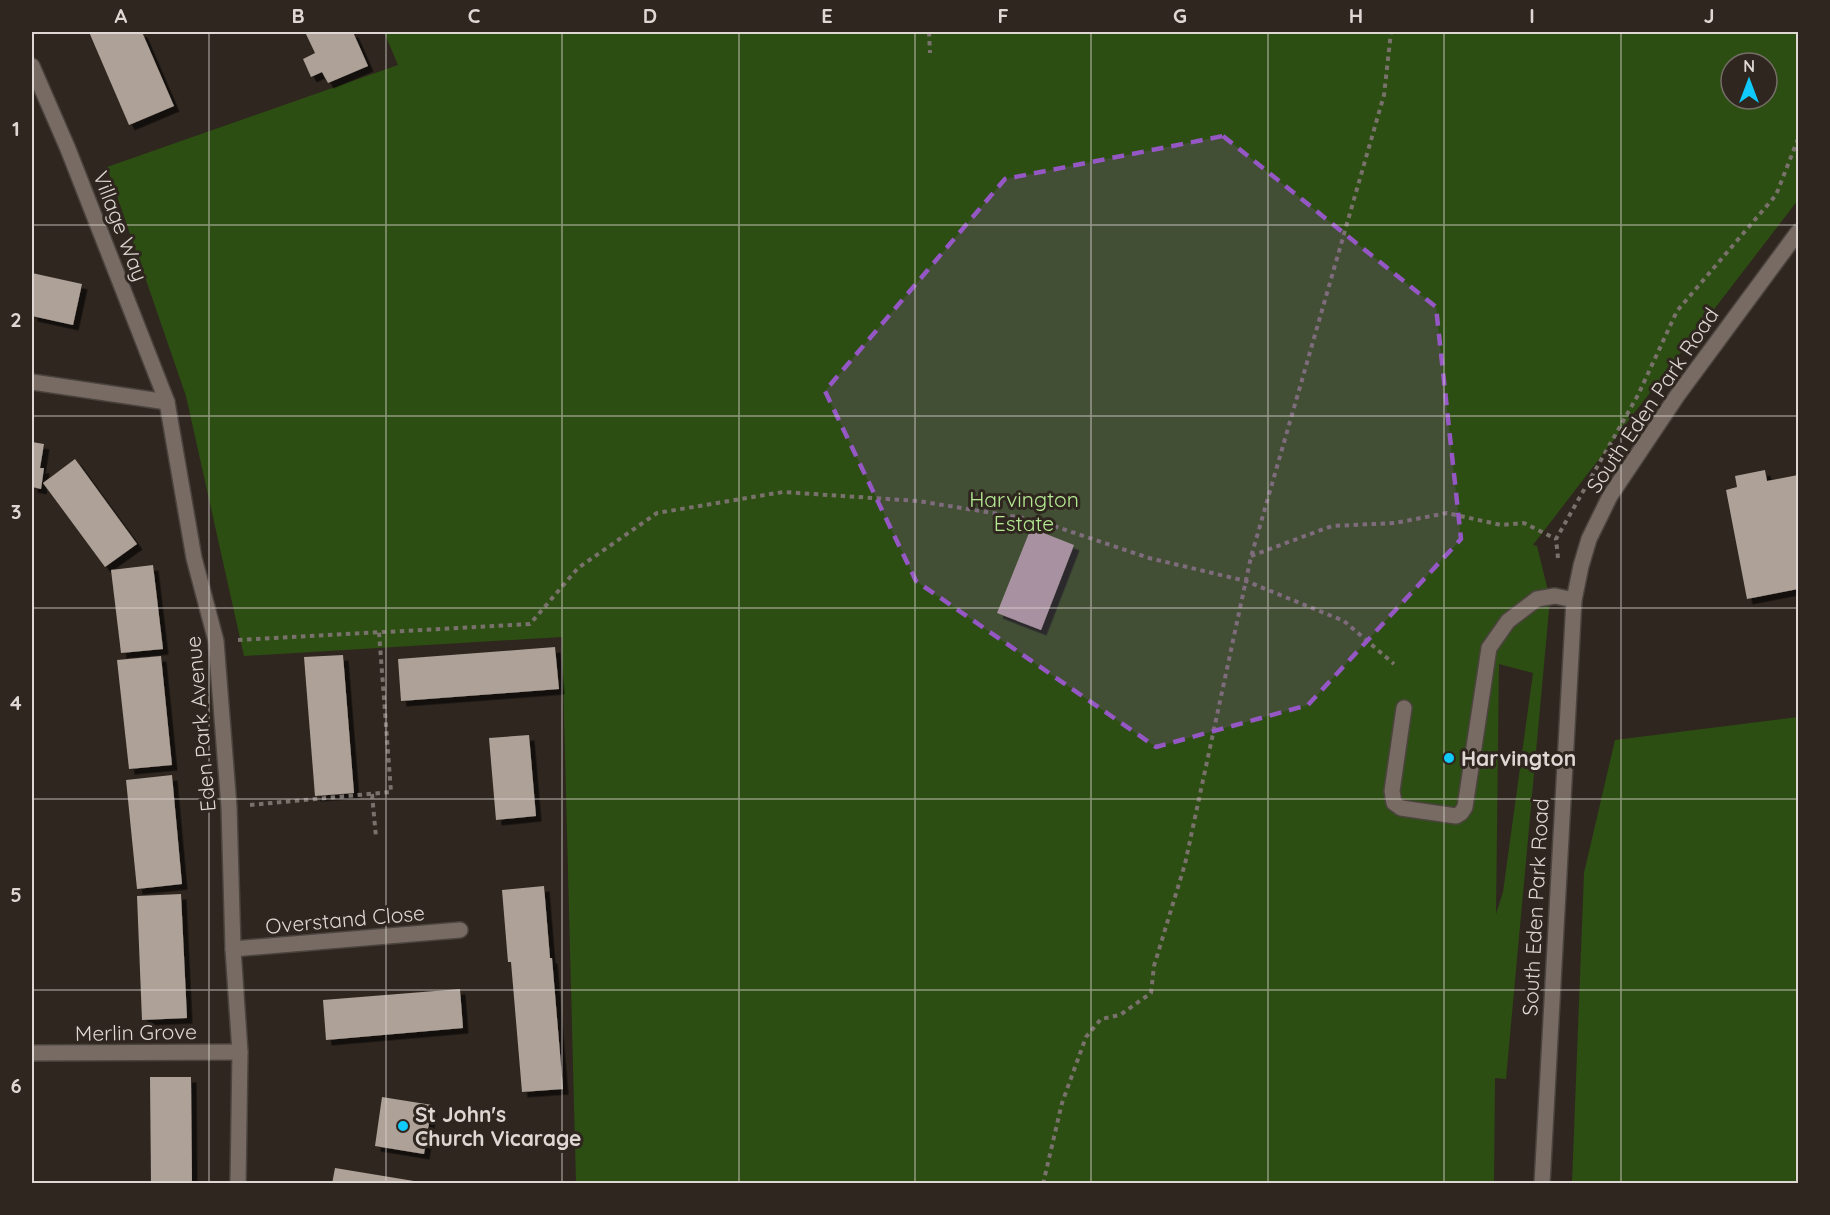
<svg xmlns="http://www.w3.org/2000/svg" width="1830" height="1215" font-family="Quicksand,sans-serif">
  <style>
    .green { fill: #2d4e12; fill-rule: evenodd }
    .building { fill: #ada198; filter: url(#shadow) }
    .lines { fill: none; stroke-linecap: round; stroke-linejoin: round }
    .service-casing { stroke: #4b433e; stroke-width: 18 }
    .minor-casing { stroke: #4b433e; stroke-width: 18 }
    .tertiary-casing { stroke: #4b433e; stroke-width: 18 }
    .secondary-casing { stroke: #4b433e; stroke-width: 18 }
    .path { stroke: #79716b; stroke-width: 4; stroke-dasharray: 4.5 4.5; stroke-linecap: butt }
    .service { stroke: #776b63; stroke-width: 15 }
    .minor { stroke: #776b63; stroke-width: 15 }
    .tertiary { stroke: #776b63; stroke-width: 15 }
    .secondary { stroke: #776b63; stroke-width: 15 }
    .marked { fill: #9457c4; fill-opacity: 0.2; stroke: #9457c4; stroke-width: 4.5; stroke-dasharray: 12 8; stroke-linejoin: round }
    .grid { fill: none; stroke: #ded7d3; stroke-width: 1.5; stroke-opacity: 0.55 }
    .poi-dot { fill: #0fcafa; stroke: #2f261f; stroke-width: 2 }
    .labels { text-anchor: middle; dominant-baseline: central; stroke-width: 6; stroke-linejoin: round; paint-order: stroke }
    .street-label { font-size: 21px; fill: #ded7d3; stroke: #2f261f }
    .park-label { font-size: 21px; fill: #b5e993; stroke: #2f261f }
    .poi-label { font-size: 21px; font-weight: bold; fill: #ded7d3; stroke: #2f261f; text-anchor: start }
    .neatline { fill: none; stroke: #ded7d3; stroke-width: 2 }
    .grid-label { font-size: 20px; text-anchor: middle; font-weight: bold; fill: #ded7d3 }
  </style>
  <defs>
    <filter id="shadow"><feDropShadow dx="5.5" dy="5.5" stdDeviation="0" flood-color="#0009"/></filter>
  </defs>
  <rect width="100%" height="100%" fill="#2f261f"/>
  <!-- green -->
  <g class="green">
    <path d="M384,32H1798V200L1533,545L1537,546L1550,599L1506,1079L1495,1078L1494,1183H576L562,637L244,656L186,396L107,167L398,65ZM1731,63H1767V99H1731ZM1499,664L1533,673L1503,892L1496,914Z"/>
    <path d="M1798,717V1183H1572L1584,873L1615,740Z"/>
  </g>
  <!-- building -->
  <g class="building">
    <path d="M89,32H142L174,106L129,125Z"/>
    <path d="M305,32H353L368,66L328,83L322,72L311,77L303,59L315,53Z"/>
    <path d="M32,273L82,284L73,325L32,316Z"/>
    <path d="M32,442L44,444L40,468H44L41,489L32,487Z"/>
    <path d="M75,459L137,544L105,567L43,483Z"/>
    <path d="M1765,470L1767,481L1798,475V589L1747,599L1726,490L1737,487L1735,476Z"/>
    <path d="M1031,528L1074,545L1041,630L997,613Z"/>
    <path d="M153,565L163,649L121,653L111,570Z"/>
    <path d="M555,647L559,689L401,701L398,659Z"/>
    <path d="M343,655L354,793L315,796L304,657Z"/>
    <path d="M161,656L172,765L129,769L117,660Z"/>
    <path d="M529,735L536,816L496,820L489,738Z"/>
    <path d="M172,775L182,884L137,889L126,780Z"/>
    <path d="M544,886L550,958H552L563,1089L522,1092L511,962H508L502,890Z"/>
    <path d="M181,894L187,1018L142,1020L137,896Z"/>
    <path d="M460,989L463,1028L326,1040L323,1000Z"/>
    <path d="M150,1077H191L192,1184H151Z"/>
    <path d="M382,1097L432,1105L424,1154L375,1146Z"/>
    <path d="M335,1168L420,1182V1184H332Z"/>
  </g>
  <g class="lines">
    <defs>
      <path id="service" d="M1404,708L1392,791L1394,803L1401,808L1456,816L1461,813L1465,807L1489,648L1508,621L1537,599L1555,596L1574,600"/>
      <g id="minor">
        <path d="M32,382L167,402"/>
        <path d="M233,949L460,930"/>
        <path d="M32,1053L240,1052"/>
      </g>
      <path id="tertiary" d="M32,66L68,149L167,402L194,558L216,641L229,807L233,949L240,1052L238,1184"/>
      <path id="secondary" d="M1542,1184L1574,600L1581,566L1589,539L1610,496L1677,396L1798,232"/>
    </defs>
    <!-- service casing -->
    <use href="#service" class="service-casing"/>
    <!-- minor casing -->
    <use href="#minor" class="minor-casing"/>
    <!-- tertiary casing -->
    <use href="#tertiary" class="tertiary-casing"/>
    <!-- secondary casing -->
    <use href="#secondary" class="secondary-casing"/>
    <!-- path -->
    <g class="path">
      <path d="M929,32L930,53"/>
      <path d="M1251,556L1332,526L1395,523L1447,513L1501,525L1524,523L1556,539"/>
      <path d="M1558,558L1556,539L1638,395L1677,311L1776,195L1798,139"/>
      <path d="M238,640L530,624L578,568L657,513L783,492L918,501L1036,520L1149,558L1246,581L1344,621L1394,664"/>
      <path d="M372,794L376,837"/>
      <path d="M250,805L391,792L379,632"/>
      <path d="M1043,1184L1062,1103L1086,1037L1101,1019L1120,1015L1151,993L1154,966L1185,864L1251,557L1384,95L1391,32"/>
    </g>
    <!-- service -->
    <use href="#service" class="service"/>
    <!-- minor -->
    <use href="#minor" class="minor"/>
    <!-- tertiary -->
    <use href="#tertiary" class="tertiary"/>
    <!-- secondary -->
    <use href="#secondary" class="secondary"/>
  </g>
  <!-- marked area -->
  <path class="marked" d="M1223,136L1436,307L1461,539L1308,705L1156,747L916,581L825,391L1005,179Z"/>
  <!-- grid -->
  <path class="grid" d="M209,32V1184M386,32V1184M562,32V1184M739,32V1184M915,32V1184M1091,32V1184M1268,32V1184M1444,32V1184M1621,32V1184M32,225H1798M32,416H1798M32,608H1798M32,799H1798M32,990H1798"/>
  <!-- markers -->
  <g class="poi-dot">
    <circle cx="1449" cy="758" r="6"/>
    <circle cx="403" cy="1126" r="6"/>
  </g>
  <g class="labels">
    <!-- street labels -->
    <g class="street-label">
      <text transform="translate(121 226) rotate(69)">Village Way</text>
      <text transform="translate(1652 400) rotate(-56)">South Eden Park Road</text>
      <text transform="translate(200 724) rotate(-95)">Eden Park Avenue</text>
      <text transform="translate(1535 907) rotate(-87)">South Eden Park Road</text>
      <text transform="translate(345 919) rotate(-5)">Overstand Close</text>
      <text transform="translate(136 1032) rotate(-1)">Merlin Grove</text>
    </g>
    <!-- park labels -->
    <g class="park-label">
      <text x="1024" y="499">Harvington<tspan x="1024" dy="24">Estate</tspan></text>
    </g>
    <!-- poi labels -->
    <g class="poi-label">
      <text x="1461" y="758">Harvington</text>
      <text x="415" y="1114">St John's<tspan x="415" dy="24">Church Vicarage</tspan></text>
    </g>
  </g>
  <!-- border -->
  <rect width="1830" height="1215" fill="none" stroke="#2f261f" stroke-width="66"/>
  <!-- north arrow -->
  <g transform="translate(1749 81)"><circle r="28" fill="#2f261f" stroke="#756d67" stroke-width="1.5"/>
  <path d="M0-4.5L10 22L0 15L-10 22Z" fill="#0fcafa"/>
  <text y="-9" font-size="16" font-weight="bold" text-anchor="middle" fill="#ded7d3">N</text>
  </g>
  <rect x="33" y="33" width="1764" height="1149" class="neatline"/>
  <g class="grid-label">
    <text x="121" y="23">A</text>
    <text x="298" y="23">B</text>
    <text x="474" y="23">C</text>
    <text x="650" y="23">D</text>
    <text x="827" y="23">E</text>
    <text x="1003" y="23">F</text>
    <text x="1180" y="23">G</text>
    <text x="1356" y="23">H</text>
    <text x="1532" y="23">I</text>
    <text x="1709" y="23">J</text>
    <text x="16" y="136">1</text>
    <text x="16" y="327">2</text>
    <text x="16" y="519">3</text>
    <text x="16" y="710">4</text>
    <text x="16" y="902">5</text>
    <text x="16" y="1093">6</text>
  </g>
</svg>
